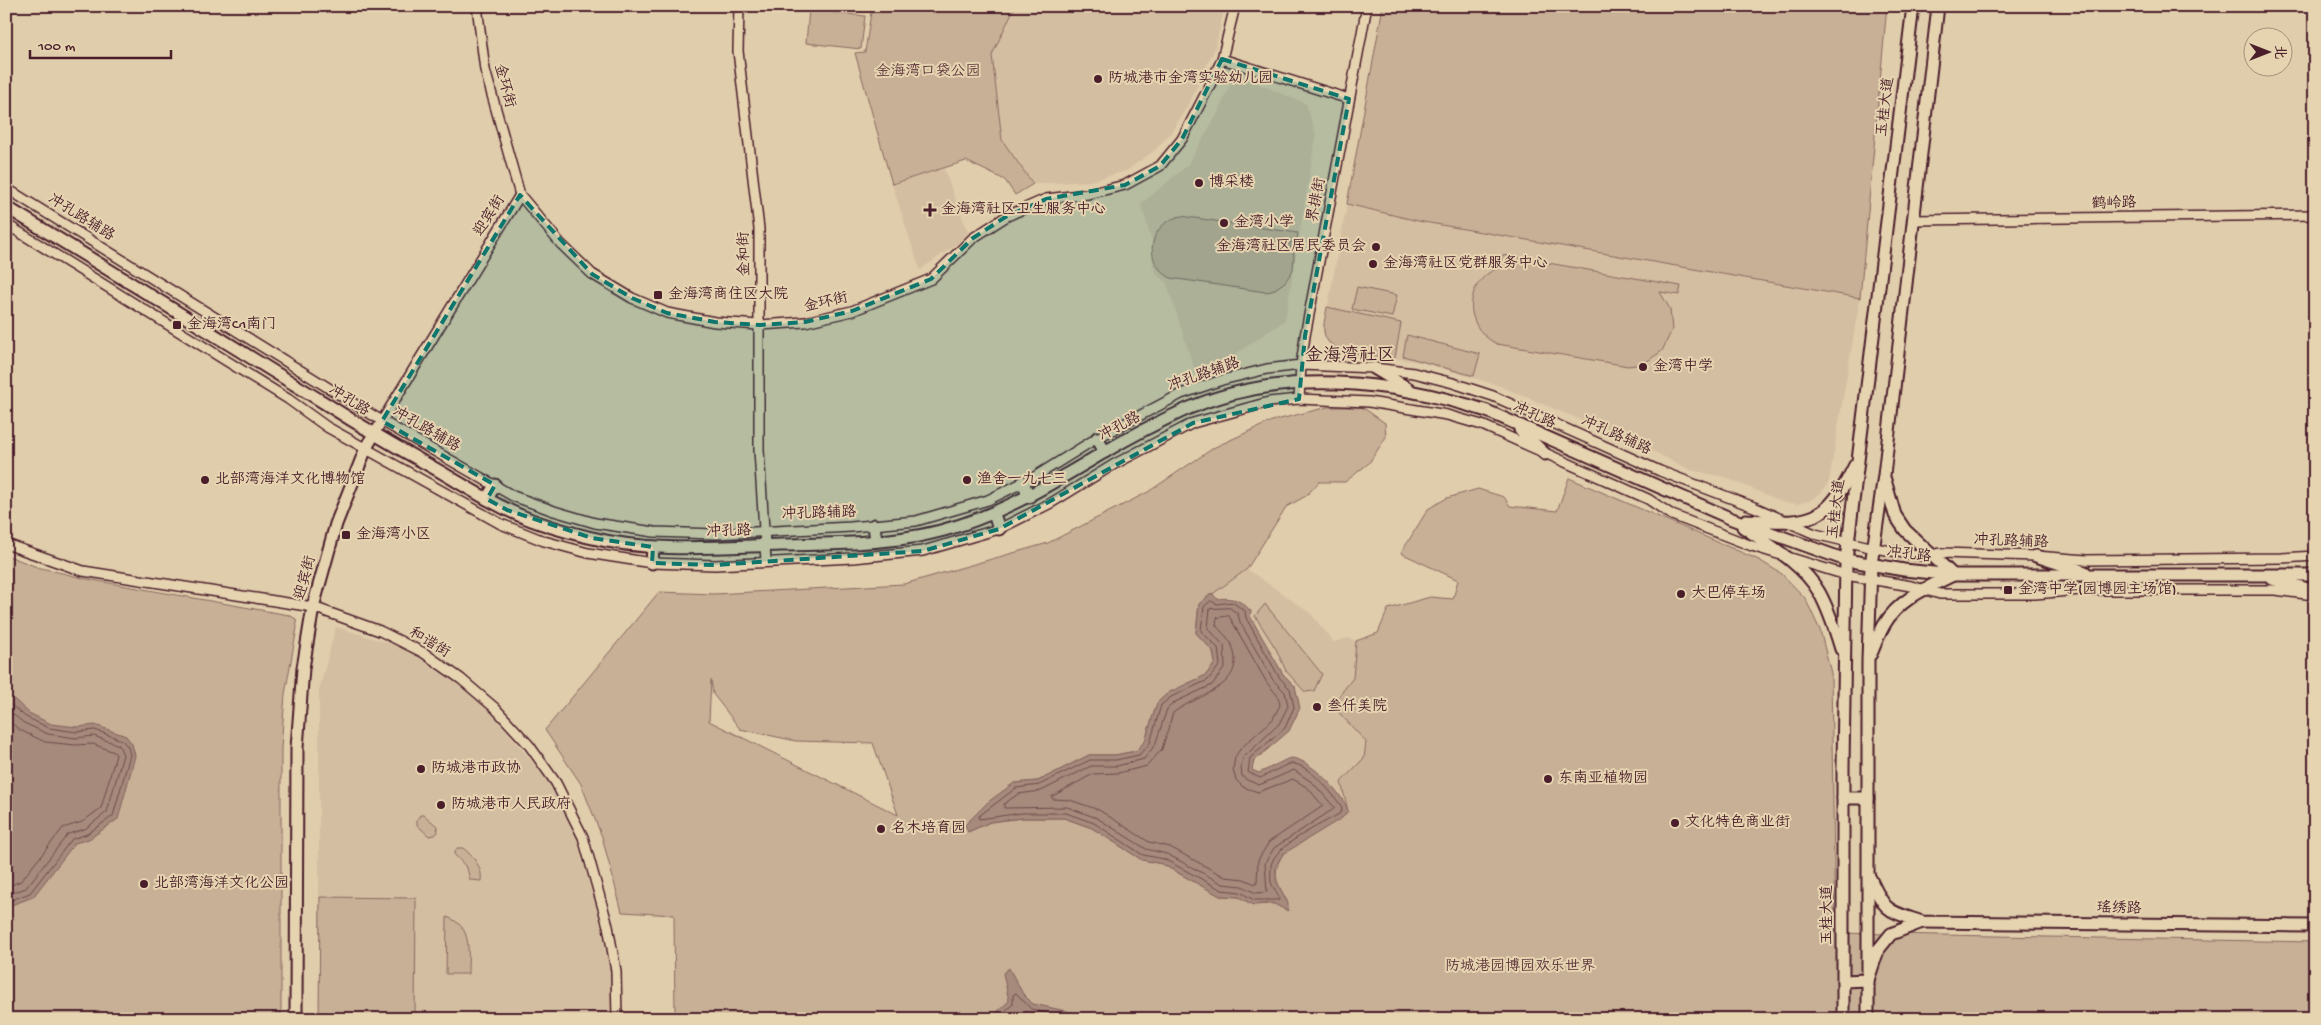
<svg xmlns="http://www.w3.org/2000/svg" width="2321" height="1025" font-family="'Gochi Hand','LXGW WenKai TC',sans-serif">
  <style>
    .built { fill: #d4bea1 }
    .green { fill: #c7b096; stroke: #886860; fill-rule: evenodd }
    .water { fill: #a68a7b; stroke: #815f5b }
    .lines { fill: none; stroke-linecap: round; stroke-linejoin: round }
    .shore { stroke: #6f4a4b; stroke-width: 1 }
    .street-casing { stroke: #4a1f2b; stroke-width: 12 }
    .secondary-casing { stroke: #4a1f2b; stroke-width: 15 }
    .street { stroke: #e6d4b1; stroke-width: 9 }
    .secondary { stroke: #e6d4b1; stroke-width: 11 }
    .marked { fill: #0f766e; fill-opacity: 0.2; stroke: #0f766e; stroke-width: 4; stroke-dasharray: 10 6; stroke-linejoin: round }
    .poi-dot { fill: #4a1f2b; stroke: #e6d4b1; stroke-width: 2 }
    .labels { text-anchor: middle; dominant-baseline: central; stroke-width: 4; stroke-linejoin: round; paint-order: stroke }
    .park-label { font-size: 15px; fill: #5d353b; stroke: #e6d4b1 }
    .poi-label { font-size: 15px; fill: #4a1f2b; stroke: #e6d4b1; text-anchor: start }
    .street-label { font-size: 15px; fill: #4a1f2b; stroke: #e6d4b1 }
    .quarter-label { font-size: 18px; fill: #4a1f2b; stroke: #e6d4b1 }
  </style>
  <rect width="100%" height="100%" fill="#e0cdac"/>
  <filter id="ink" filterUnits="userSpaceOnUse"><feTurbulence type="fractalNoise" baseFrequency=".02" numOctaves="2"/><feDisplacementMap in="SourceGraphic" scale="10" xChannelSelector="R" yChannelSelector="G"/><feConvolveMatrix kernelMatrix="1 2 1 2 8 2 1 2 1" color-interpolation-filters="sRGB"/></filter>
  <g filter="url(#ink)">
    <!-- built -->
    <g class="built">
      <path d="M1015,6H1225L1215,48L1190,102L1172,131L1155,150L1126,171L1090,181L1033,184L1002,140L992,55Z"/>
      <path d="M1235,74L1306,104L1316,135L1285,320L1198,380L1166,281L1158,276L1153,265L1152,241L1141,204L1187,166L1218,113Z"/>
      <path d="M944,169L969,235L920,270L892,184Z"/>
      <path d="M1347,204L1418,221L1860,298L1829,481L1821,493L1809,501L1797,504L1783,502L1724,477L1690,470L1643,446L1497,385L1420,362L1339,350L1328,344L1323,332Z"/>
      <path d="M1247,569L1310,613L1334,642L1348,638L1356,641L1353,678L1366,742L1402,846L1288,758L1259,773L1252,770L1254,761L1289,731L1300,708L1295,686L1283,674L1250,616L1232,597L1217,599L1212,593Z"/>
      <path d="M336,627L408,649L481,700L548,780L577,831L600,897L616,989L613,1019H319V690Z"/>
    </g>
    <!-- green -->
    <g class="green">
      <path d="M872,6H1015L992,55L1002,140L1033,184L1015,195L1005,180L966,161L892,184L855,53L865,52Z"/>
      <path d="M1383,6H1887L1860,298L1418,221L1347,204Z"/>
      <path d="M809,10L865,16L861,49L806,43Z"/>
      <path d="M1181,216L1298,233L1297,243L1289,242L1294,254L1293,270L1285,282L1272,291L1265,292L1171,278C1141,262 1149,223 1181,216Z"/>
      <path d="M1502,255L1681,286L1679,295L1660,292L1670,309L1672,330L1662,351L1643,364L1628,366L1497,344C1462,327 1463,281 1500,267Z"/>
      <path d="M1357,287L1397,295L1392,317L1352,309Z"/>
      <path d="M1327,307L1401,323L1395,358C1375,355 1325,356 1324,331C1323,323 1326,315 1327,307Z"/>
      <path d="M1407,335L1480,354L1474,376L1403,356Z"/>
      <path d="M1328,407H1362L1385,423L1386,437L1369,463L1345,482H1319L1306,496L1286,507L1247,569L1199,604L1196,633L1213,651L1215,663L1206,675L1168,693L1157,703L1145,741L1136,751L1115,755H1089L1038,781L1014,783L968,832L990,822L1022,818H1064L1092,828L1142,860L1162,864L1220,896L1239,897L1253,905L1288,903C1278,884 1270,875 1283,854L1348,811L1341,782L1364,758L1366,742L1332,705L1353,678L1356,641L1378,633L1388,609L1430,597L1453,599L1458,580L1401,553L1428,509L1447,498L1478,489L1504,497L1510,506L1557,511L1569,478L1759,560L1782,574L1805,598L1820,630L1831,673L1835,933L2315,942V1019H675L674,915L622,912L602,837L581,784L545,730L659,592L714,594L904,584L1048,543L1148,492L1215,447L1272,421ZM711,680L713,694L740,729L796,741L873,743L898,815L709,721Z"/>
      <path d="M6,555L37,567L87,579L289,615L296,619L297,628L285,694L281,748V1019H6Z"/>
      <path d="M1265,604L1322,674L1314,691L1305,692L1286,671L1276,649L1255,616Z"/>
      <path d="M420,815H424L437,826L438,832L435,835L429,836L417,825V820Z"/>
      <path d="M457,848H463C474,857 483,868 481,881L470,880L467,868L454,854Z"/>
      <path d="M320,897L416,898L415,1019H319Z"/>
      <path d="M447,917C473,926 468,951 468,974H446Z"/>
    </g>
    <!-- water -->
    <g class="water">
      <path d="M1212,593L1217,599C1233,597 1239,599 1251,611L1250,616L1283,674L1295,686L1300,708L1289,731L1254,761L1252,770L1259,773C1264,771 1286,759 1290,758C1308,757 1344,794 1348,811L1342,818L1283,854L1276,865V881L1288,903V911L1272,903L1253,905L1239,897L1220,896L1162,864L1142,860L1092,828L1064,818H1022L990,822L968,832L965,825L988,802L1014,783L1038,781L1089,755H1115L1136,751L1145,741L1157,703L1168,693L1206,675L1215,663L1213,651L1196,633L1199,604Z"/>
      <path d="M6,692L29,713L51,724L77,727L95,725L126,736L132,744L135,756L118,819L89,839L75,843L33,897L6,907Z"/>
      <path d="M1009,968L1023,994L1033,1004L1076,1013V1019H995L998,1011L1009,1001L1003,973Z"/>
    </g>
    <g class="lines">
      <!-- shore -->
      <g class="shore">
        <path d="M1211,601L1217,604L1232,602L1245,611L1246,618L1279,677L1290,689L1294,707L1285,728L1250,758L1248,772L1260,778C1268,775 1285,764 1291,764C1307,762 1333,794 1341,806L1342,810L1339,814C1322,824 1273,846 1271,866C1271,871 1270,878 1271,882C1273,889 1279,893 1279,900H1254L1240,892L1222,890L1164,859L1143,855L1094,823L1066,813H1022L979,819V816L1016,788L1039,785L1090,760H1116L1139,755L1150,743L1161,705L1171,697L1208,680L1220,665L1218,648L1201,631L1204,607Z"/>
        <path d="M1230,608L1238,614L1240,622L1273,680L1285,692L1288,706L1279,724L1243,758L1241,768L1242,776L1247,780L1259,785L1294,770L1313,783L1335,808L1274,848L1265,863L1267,892L1256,893L1242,886L1223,884L1167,854L1146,849L1097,818L1067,807L1004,808V804L1018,794L1041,791L1091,766H1117L1144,759L1155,745L1167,709L1175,702L1212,685L1225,667L1224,646L1208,628L1210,609Z"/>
        <path d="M1229,616L1267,683L1278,696L1280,705L1273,719L1241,748L1235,757L1233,770L1236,780L1243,787L1258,792L1293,779L1308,788L1323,806L1269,842L1258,860L1257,882L1255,884L1244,879L1225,877L1170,847L1149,842L1099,810L1070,800L1053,799L1051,797L1093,774L1118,773L1147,766L1162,749L1173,713C1196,694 1250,688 1231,643C1227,636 1220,631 1216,625L1217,618Z"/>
        <path d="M6,701L26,717L49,728L76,732L95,730L122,740L128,747L130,755L113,816L87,834L72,839L30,893L6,902"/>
        <path d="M6,709L24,723L48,734L76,738L94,736L119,745L123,755L107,812L85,829L68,834L26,888L6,895"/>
        <path d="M6,719L20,730L45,742L75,745L93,744L114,752L116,755L101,808L82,822L63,828L21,881L6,887"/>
        <path d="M1000,1019L1002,1014L1013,1004V995L1016,993L1031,1009L1071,1019"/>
      </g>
      <defs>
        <g id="street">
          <path d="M477,6L485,70L520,195L561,244L592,274L632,298L667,313L715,322L760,325L805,322L852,311L931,279L973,238L1007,216L1046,199L1088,194L1125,185L1160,166L1182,139L1211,83L1222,59L1235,6"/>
          <path d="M739,6L738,51L759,229V450L766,561"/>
          <path d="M1222,59L1349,99"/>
          <path d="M6,188L382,421L513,496L554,511L595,523L654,532L715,534L851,527L916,521L988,500L1036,476L1097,438L1181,394L1222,380L1267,369L1301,365L1374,368L1414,373L1453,383L1493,396L1660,471L1754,507L1815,534L1874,548L1923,556L1942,553L2036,556L2086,560L2282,558L2315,556"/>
          <path d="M1913,220L2315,215"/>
          <path d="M6,224L288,399L327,427L501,524L544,541L588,553L652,563L715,565L853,558L923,551L999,529L1051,503L1113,465L1193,423L1269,402L1299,399L1369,402L1447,415L1482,425L1648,499L1672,515L1752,546L1846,575L1911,586L1940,594H2035L2080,590H2275L2314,595"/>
          <path d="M1299,399L1301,365L1305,336L1367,6"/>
          <path d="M374,434L520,195"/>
          <path d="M6,544L83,571L313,607L380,631L424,653L461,679L495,708L529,745L556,783L583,837L608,926L616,971L617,1019"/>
        </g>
        <g id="secondary">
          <path d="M6,207C112,271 217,337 323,402C359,425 396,447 434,468C457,481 480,496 504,508C529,521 560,530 588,537C651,553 716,547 781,545C826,544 873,544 918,536C985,524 1043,489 1101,454C1128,438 1158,422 1187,409C1282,368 1391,380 1487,411L1732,519L1846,560L1904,570L1953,575H2315"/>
          <path d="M1374,368L1409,389"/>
          <path d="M1520,430L1545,454"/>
          <path d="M1097,438L1105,452"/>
          <path d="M1885,480L1895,515L1905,530L1953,575"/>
          <path d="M1023,482L1029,497"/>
          <path d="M487,499L495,485"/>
          <path d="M994,514L999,529"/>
          <path d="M1746,520C1810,523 1825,526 1855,465"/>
          <path d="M874,525L876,541"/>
          <path d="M1743,527C1769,545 1803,564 1819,592C1829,610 1835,629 1841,649"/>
          <path d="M2036,556L2085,572"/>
          <path d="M652,563L653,547"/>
          <path d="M2272,579L2315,591"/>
          <path d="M1871,654C1875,644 1879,634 1884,625C1898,600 1926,588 1951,576"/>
          <path d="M1843,798H1868"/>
          <path d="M1870,878C1886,913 1887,910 1922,922L2315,926"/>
          <path d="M1843,981L1868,980L1878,950L1891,934L1922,922"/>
          <path d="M296,1019L297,748L303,668L313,607L336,524L366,448L374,434"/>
          <path d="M1843,1019V767L1846,560L1913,6"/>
          <path d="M1868,1019V661L1871,565L1884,475L1938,6"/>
        </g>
      </defs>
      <!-- street casing -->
      <use href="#street" class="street-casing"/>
      <!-- secondary casing -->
      <use href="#secondary" class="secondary-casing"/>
      <!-- street -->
      <use href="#street" class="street"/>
      <!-- secondary -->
      <use href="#secondary" class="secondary"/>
    </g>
  </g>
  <!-- marked area -->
  <path class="marked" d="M1222,59L1349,99L1305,336L1299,399L1193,423L999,529L923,551L715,565L652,563L653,547L592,538L507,510L487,499L495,485L382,421L520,195L592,274L632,298L667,313L715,322L760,325L805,322L852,311L931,279L973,238L1007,216L1046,199L1125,185L1160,166L1182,139Z"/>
  <!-- markers -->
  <g class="poi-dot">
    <circle cx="1098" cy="79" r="5"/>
    <circle cx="1199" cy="183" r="5"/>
    <path d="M927.5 202.5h5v5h5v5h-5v5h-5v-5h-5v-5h5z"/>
    <circle cx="1224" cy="223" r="5"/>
    <circle cx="1376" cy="247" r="5"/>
    <circle cx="1373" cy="264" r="5"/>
    <rect x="653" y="290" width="10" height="10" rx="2.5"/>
    <rect x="172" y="320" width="10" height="10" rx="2.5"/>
    <circle cx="1643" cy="367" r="5"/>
    <circle cx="205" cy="480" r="5"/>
    <circle cx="967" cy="480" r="5"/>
    <rect x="341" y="530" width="10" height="10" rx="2.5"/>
    <rect x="2003" y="585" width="10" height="10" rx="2.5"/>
    <circle cx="1681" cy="594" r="5"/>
    <circle cx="1317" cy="707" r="5"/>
    <circle cx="421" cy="769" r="5"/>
    <circle cx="1548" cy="779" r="5"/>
    <circle cx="441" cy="805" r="5"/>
    <circle cx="1675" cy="823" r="5"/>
    <circle cx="881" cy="829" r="5"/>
    <circle cx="144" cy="884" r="5"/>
  </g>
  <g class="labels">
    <!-- park labels -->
    <g class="park-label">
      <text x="928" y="72">金海湾口袋公园</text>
      <text x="1520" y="967">防城港园博园欢乐世界</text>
    </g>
    <!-- poi labels -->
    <g class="poi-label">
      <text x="1108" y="79">防城港市金湾实验幼儿园</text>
      <text x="1209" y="183">博采楼</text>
      <text x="941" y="210">金海湾社区卫生服务中心</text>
      <text x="1234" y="223">金湾小学</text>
      <text x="1366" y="247" text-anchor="end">金海湾社区居民委员会</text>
      <text x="1383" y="264">金海湾社区党群服务中心</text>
      <text x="668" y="295">金海湾商住区大院</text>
      <text x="187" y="325">金海湾C1南门</text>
      <text x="1653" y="367">金湾中学</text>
      <text x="215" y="480">北部湾海洋文化博物馆</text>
      <text x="977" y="480">渔舍一九七三</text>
      <text x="356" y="535">金海湾小区</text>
      <text x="2018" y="590">金湾中学(园博园主场馆)</text>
      <text x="1691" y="594">大巴停车场</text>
      <text x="1327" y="707">叁仟美院</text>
      <text x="431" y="769">防城港市政协</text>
      <text x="1558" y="779">东南亚植物园</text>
      <text x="451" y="805">防城港市人民政府</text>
      <text x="1685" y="823">文化特色商业街</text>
      <text x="891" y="829">名木培育园</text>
      <text x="154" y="884">北部湾海洋文化公园</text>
    </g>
    <!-- street labels -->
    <g class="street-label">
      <text transform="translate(504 86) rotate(75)">金环街</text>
      <text transform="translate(1886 107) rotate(-83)">玉桂大道</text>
      <text transform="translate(1317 200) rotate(-79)">界排街</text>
      <text transform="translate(2114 204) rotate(-1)">鹤岭路</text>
      <text transform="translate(490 216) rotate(-58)">迎宾街</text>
      <text transform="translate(81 218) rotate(32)">冲孔路辅路</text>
      <text transform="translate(745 254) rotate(-91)">金和街</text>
      <text transform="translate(826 303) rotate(-13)">金环街</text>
      <text transform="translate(1204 375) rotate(-19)">冲孔路辅路</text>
      <text transform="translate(349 401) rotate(32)">冲孔路</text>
      <text transform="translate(1534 416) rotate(24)">冲孔路</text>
      <text transform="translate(1120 427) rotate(-28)">冲孔路</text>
      <text transform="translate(426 430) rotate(30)">冲孔路辅路</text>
      <text transform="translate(1616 436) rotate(24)">冲孔路辅路</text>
      <text transform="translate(1837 509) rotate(-83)">玉桂大道</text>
      <text transform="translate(819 514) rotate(-2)">冲孔路辅路</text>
      <text transform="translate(729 532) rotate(-2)">冲孔路</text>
      <text transform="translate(2011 542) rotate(2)">冲孔路辅路</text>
      <text transform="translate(1909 555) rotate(7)">冲孔路</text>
      <text transform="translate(306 578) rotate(-75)">迎宾街</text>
      <text transform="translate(429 643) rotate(31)">和谐街</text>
      <text transform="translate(2119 909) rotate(1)">瑶绣路</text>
      <text transform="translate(1828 915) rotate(-90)">玉桂大道</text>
    </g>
    <!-- quarter labels -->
    <g class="quarter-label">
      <text x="1350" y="356">金海湾社区</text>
    </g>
  </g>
  <!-- margin -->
  <rect width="2321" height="1025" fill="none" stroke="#e6d4b1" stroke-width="25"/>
  <rect x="12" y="12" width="2296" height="1000" fill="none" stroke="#4a1f2b" stroke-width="2" filter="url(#ink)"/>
  <!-- north arrow -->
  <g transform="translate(2268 52) rotate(90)"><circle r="24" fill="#e6d4b1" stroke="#a88c7b"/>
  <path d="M0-4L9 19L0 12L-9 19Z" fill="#4a1f2b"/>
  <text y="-8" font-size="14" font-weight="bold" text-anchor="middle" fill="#4a1f2b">北</text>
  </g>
  <!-- scale -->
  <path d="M30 50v8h141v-8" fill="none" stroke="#4a1f2b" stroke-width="2.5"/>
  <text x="38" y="50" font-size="15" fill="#4a1f2b" stroke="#e6d4b1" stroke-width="4" paint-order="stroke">100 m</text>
</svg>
